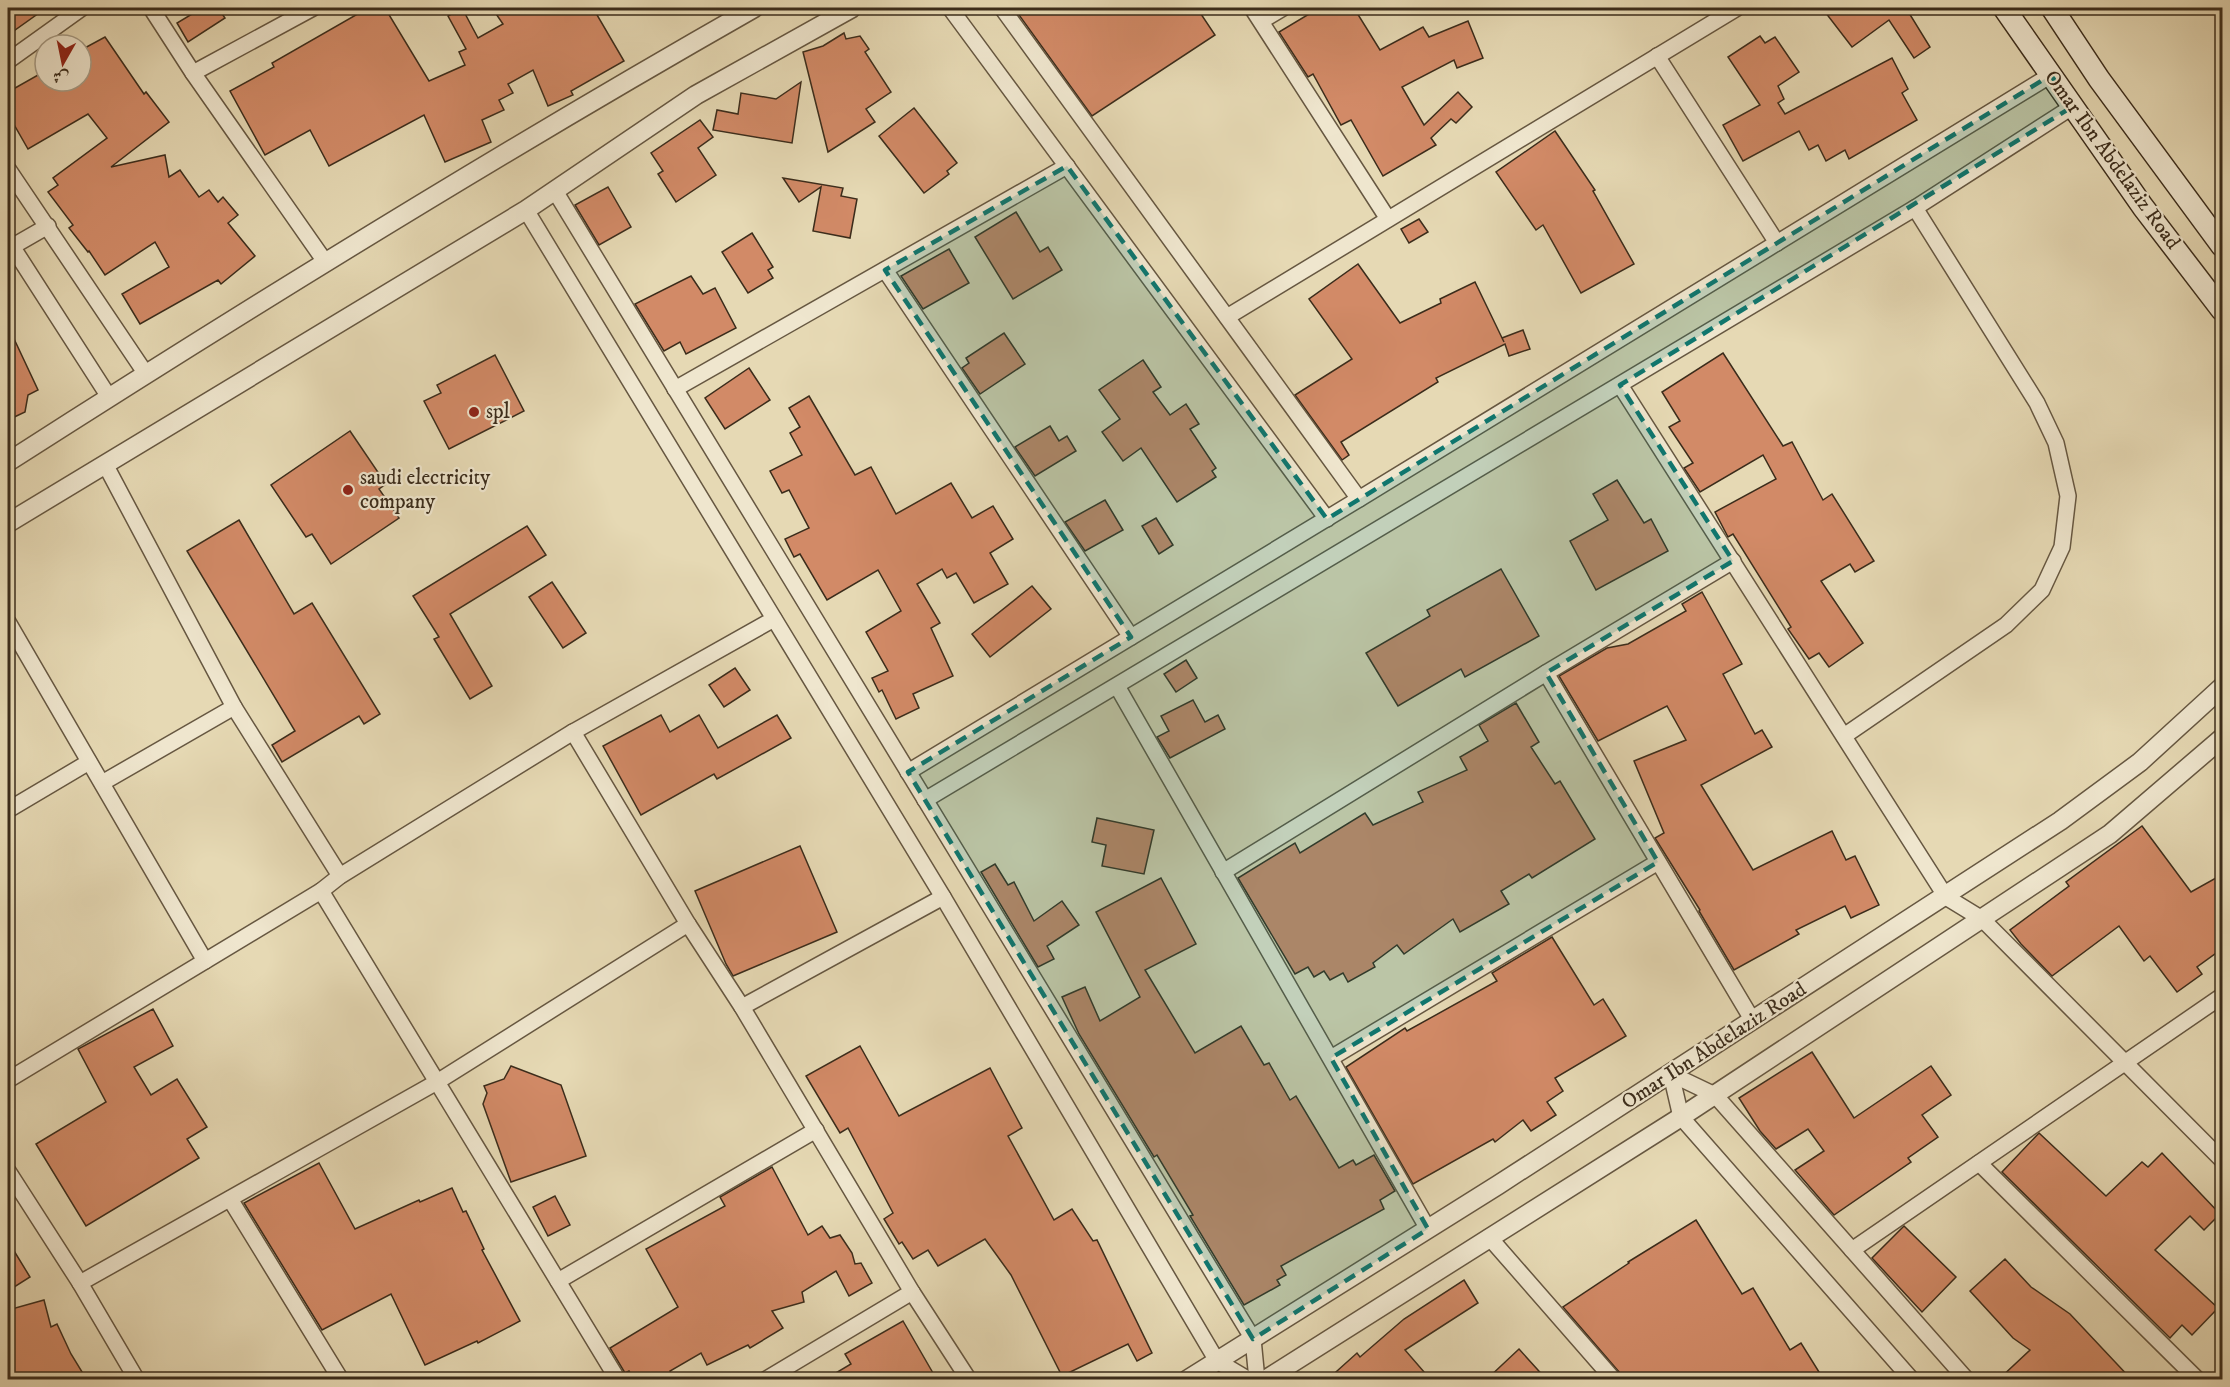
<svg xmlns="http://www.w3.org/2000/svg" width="2230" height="1387" font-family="'IM FELL DW Pica',Amiri,serif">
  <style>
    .building { fill: #d28a67; stroke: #3b2c1b; stroke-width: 1.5 }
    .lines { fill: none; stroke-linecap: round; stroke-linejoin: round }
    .minor-casing { stroke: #665741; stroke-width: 18 }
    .tertiary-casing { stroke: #665741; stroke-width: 21 }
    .secondary-casing { stroke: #3b2c1b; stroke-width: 24 }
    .minor { stroke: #efe6ce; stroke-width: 15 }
    .tertiary { stroke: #efe6ce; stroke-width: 18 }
    .secondary { stroke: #efe6ce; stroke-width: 21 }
    .marked { fill: #0f766e; fill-opacity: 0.2; stroke: #0f766e; stroke-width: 4.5; stroke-dasharray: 12 8; stroke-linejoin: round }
    .poi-dot { fill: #8f2418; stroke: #efe6ce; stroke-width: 2 }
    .labels { text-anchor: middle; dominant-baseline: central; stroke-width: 4.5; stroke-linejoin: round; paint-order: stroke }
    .street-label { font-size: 21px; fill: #3b2c1b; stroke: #efe6ce }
    .poi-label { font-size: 21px; fill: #3b2c1b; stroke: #efe6ce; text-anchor: start }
  </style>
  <rect width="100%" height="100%" fill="#e6d9b4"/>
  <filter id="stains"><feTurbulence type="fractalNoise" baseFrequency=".00333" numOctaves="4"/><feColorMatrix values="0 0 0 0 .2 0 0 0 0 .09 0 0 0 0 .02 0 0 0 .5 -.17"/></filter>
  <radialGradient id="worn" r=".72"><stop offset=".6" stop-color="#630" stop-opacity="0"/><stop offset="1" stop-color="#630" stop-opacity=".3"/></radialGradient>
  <!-- building -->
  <g class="building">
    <path d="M8,8H46L8,35Z"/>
    <path d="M202,8H218L225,18L188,42L177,23Z"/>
    <path d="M368,8H385L429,81L465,65L459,52L466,49L448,16L462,8L478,38L503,24L492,8H593L624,61L571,91L573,95L548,106L533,70L508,84L513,93L499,100L504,110L482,120L491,142L445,162L424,115L329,166L310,130L265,155L230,91L274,67L272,63Z"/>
    <path d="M1014,8H1197L1215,35L1092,116Z"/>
    <path d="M1319,8H1354L1380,50L1423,27L1429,37L1468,21L1483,58L1457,68L1454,60L1402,87L1424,125L1458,92L1472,107L1456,123L1451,119L1431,138L1436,145L1383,176L1351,120L1341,125L1313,74L1308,77L1279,32Z"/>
    <path d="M1822,8H1906L1930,47L1914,58L1889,20L1852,47Z"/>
    <path d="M844,33L846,39L860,36L869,49L865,52L891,92L866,109L875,122L828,152L803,52L823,46Z"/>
    <path d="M1760,36L1765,43L1775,37L1799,72L1778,86L1784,99L1778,103L1785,114L1892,58L1908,89L1902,93L1917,120L1849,159L1845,150L1826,161L1818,145L1809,150L1799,131L1743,161L1723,125L1760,105L1728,57Z"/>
    <path d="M105,37L144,94L146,92L169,122L111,167L165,155L169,177L180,170L199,197L209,190L218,202L223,197L238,215L228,223L255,256L221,284L218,280L140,324L122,294L169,267L155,242L105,275L89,251L88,252L69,228L73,225L48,192L58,185L53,178L107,138L88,114L28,149L8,114V92L45,71V81H81V50Z"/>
    <path d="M801,82L792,143L713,130L717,110L738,114L741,93L776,99Z"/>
    <path d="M914,108L957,163L947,171L949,174L924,193L879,136Z"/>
    <path d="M700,120L713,137L698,148L716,175L676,202L658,174L663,171L651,153Z"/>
    <path d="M1555,131L1595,190L1593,191L1634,264L1581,293L1543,225L1536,230L1496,172Z"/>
    <path d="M783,178L843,188L841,196L857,199L850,238L813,231L821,187L799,202Z"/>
    <path d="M608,187L631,227L599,245L575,205Z"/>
    <path d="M1016,212L1040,252L1048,247L1062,270L1013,299L975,237Z"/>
    <path d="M1419,219L1428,232L1409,243L1401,229Z"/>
    <path d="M752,233L773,267L768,270L773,278L748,293L722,252Z"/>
    <path d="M949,249L969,283L923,309L901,276Z"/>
    <path d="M1358,264L1400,323L1441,303L1440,299L1475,282L1504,342L1502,338L1523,330L1530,349L1509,356L1505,344L1436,378L1438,382L1341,442L1349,455L1342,460L1295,395L1352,359L1309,299Z"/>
    <path d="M691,276L703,294L715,288L736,328L686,354L680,342L664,351L635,304Z"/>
    <path d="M8,326L38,390L28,395L25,412L8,420Z"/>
    <path d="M1004,333L1025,364L980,394L962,368L969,363L966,358Z"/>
    <path d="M1723,353L1783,446L1792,442L1823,500L1832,494L1874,561L1855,572L1850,564L1821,581L1863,643L1829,667L1819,653L1809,659L1788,629L1791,627L1733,534L1728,537L1715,512L1776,479L1763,455L1700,492L1684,468L1693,463L1669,427L1680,421L1662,392Z"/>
    <path d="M495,355L524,411L449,449L424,401L441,393L437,385Z"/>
    <path d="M1143,360L1161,387L1153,392L1170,415L1186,404L1199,424L1190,429L1216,468L1212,471L1216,477L1177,502L1141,448L1123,461L1102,432L1120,419L1099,390Z"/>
    <path d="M749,368L770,400L725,429L705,398Z"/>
    <path d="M809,396L855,475L871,467L896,514L951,483L972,518L993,506L1013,539L990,553L1008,584L974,603L956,573L947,578L942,569L917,584L940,623L931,628L953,676L913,694L919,708L896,719L882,690L879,692L872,678L888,671L866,632L901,611L878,570L827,600L800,554L794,557L785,539L809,528L789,490L782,493L770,471L802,455L790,433L800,427L789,408Z"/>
    <path d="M1050,426L1059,441L1067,436L1076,451L1035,476L1015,447Z"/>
    <path d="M350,431L386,484L379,489L399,518L331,564L312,534L306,537L271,485Z"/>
    <path d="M1617,480L1644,523L1651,519L1668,551L1596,590L1570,541L1608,520L1593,494Z"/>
    <path d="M1105,500L1123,530L1085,551L1065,522Z"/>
    <path d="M1156,518L1173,545L1159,554L1142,526Z"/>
    <path d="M239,520L294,614L312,603L380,714L364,724L359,716L282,762L272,745L295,731L187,551Z"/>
    <path d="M527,526L546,555L450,614L492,686L470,699L434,639L439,637L413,596Z"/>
    <path d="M1501,569L1539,636L1465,677L1461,669L1398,706L1366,653L1430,616L1427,610Z"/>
    <path d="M552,582L586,633L563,648L529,597Z"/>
    <path d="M1032,586L1051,609L990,657L972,634Z"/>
    <path d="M1702,592L1742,664L1723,674L1755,734L1762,730L1772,747L1701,785L1753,870L1832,831L1846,860L1855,856L1879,905L1851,918L1845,906L1796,930L1799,934L1734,970L1699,911L1700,910L1655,838L1664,833L1634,761L1686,740L1667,706L1598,741L1559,676L1607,648L1628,644L1686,611L1682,604Z"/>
    <path d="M1186,660L1197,678L1176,692L1164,674Z"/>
    <path d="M735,668L750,690L724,707L709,685Z"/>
    <path d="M1193,700L1205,722L1218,715L1225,729L1170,758L1157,737L1169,731L1161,716Z"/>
    <path d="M1516,703L1539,742L1531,747L1555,784L1560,781L1595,839L1532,878L1529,874L1501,891L1509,904L1460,932L1453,919L1404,954L1397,945L1373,963L1375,967L1348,982L1343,973L1330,980L1324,971L1314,977L1308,967L1295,974L1238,878L1295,843L1300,853L1365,813L1373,825L1423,802L1418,792L1467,770L1460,757L1488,741L1479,725Z"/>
    <path d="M661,715L670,732L699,715L718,748L777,715L791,738L717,779L714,774L641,815L603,746Z"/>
    <path d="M1097,818L1154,830L1144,874L1102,866L1106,845L1092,842Z"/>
    <path d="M2142,826L2191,892L2223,874V948L2197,967L2202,974L2177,992L2150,956L2144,961L2119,926L2052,976L2021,944L2010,930L2069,886L2066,882Z"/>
    <path d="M800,846L837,932L733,976L726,964L695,891Z"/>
    <path d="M995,864L1008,885L1014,882L1034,921L1062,901L1079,925L1047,946L1054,959L1038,967L981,872Z"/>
    <path d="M1161,878L1196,944L1145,970L1195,1053L1241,1026L1264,1065L1269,1063L1290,1100L1296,1096L1339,1168L1353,1160L1356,1165L1374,1155L1395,1191L1380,1200L1384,1209L1281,1266L1286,1275L1277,1280L1280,1285L1244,1305L1190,1216L1193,1215L1157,1155L1154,1157L1079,1034L1062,997L1085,987L1100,1021L1140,997L1096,912Z"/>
    <path d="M1552,937L1594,1005L1603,999L1626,1036L1555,1078L1563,1091L1547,1102L1556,1115L1531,1131L1523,1120L1495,1142L1493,1139L1413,1184L1346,1067L1405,1028L1407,1031L1497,981L1492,973Z"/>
    <path d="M153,1009L173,1046L134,1067L151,1095L177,1079L207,1127L187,1139L199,1158L86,1226L36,1144L106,1102L78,1049Z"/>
    <path d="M860,1046L899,1116L990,1068L1022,1128L1008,1136L1054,1220L1072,1209L1093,1241L1097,1240L1152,1353L1137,1361L1128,1344L1062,1376L1011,1275L985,1239L938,1266L928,1250L913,1259L902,1242L899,1244L884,1219L893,1213L848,1128L840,1133L806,1076Z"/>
    <path d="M1812,1052L1854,1118L1931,1066L1951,1095L1922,1115L1938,1137L1908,1158L1911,1162L1834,1215L1795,1170L1824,1151L1808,1129L1776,1149L1760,1131L1739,1098Z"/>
    <path d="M511,1066L561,1085L586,1156L511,1182L483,1104L487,1093L484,1086L504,1079Z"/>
    <path d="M2039,1133L2106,1196L2142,1162L2148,1167L2162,1153L2220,1214L2204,1230L2190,1216L2155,1250L2218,1308L2192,1335L2182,1325L2170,1338L2002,1172Z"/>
    <path d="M319,1163L355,1229L419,1200L420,1202L452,1188L463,1212L466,1211L484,1249L482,1250L520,1321L478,1343L477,1341L425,1365L391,1294L322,1330L244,1203Z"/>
    <path d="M772,1167L808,1235L822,1226L830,1238L840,1235L852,1253L855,1264L861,1263L872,1283L849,1296L836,1271L802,1292L804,1302L772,1311L783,1328L750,1348L748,1345L707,1365L701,1353L670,1371L675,1380H634L629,1371L625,1373L610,1348L678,1307L646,1249L725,1206L720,1197Z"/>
    <path d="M555,1196L570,1225L548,1236L533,1207Z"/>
    <path d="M1696,1220L1742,1294L1753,1288L1790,1350L1801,1343L1824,1380H1626L1563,1307L1629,1263L1628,1262Z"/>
    <path d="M1904,1226L1956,1277L1922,1312L1872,1258Z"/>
    <path d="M8,1241L30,1277L8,1291Z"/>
    <path d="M2005,1259L2031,1287L2070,1314L2132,1380H1998L2030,1350L2013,1338L1970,1291Z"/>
    <path d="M1464,1280L1478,1303L1405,1350L1431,1380H1327L1357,1353L1360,1357L1404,1319Z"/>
    <path d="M44,1300L51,1327L57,1324L71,1354L87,1380H8V1310Z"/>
    <path d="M903,1321L937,1380H824L851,1364L845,1354Z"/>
    <path d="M1519,1349L1547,1380H1486Z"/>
  </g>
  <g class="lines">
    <defs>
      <g id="minor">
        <path d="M151,8L193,73L326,263"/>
        <path d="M950,8L1327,519"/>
        <path d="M1002,8L1359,499"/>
        <path d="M1252,8L1388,219"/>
        <path d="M1261,21L1283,8"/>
        <path d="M1657,56L1777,243"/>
        <path d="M8,61L82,8"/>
        <path d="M193,73L313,8"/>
        <path d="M8,169L146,374"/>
        <path d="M555,191L1253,1339L1257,1380"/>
        <path d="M526,210L943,897L1217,1361L1249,1380"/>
        <path d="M8,240L109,397"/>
        <path d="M8,249L48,226"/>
        <path d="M885,270L1131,637"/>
        <path d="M1227,317L1737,8"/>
        <path d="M1620,385L1946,897L1982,919L2222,1160"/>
        <path d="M675,389L1067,166"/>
        <path d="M105,464L234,707L340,876"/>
        <path d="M8,622L205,961"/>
        <path d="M1546,673L1753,1021"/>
        <path d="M1117,686L1428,1229"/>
        <path d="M573,732L688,924L742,1007L912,1292L969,1380"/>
        <path d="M1844,736L2006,625L2042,590L2062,547L2068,496L2056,443L2037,403L1915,208"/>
        <path d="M908,772L1359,499L2051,75"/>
        <path d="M102,783L234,707"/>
        <path d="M925,800L1915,208L2072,107"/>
        <path d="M8,810L89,762"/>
        <path d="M1223,872L1546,673L1733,561"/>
        <path d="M321,891L618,1380"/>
        <path d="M742,1007L943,897"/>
        <path d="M1331,1058L1658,862"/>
        <path d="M1671,1074L1715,1095L1967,1380"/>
        <path d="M1671,1074L1681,1117L1912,1380"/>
        <path d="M8,1080L321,891L340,876L573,732L774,619"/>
        <path d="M1979,1163L2198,1380"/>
        <path d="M8,1171L80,1283L137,1380"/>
        <path d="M230,1199L341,1380"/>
        <path d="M1489,1237L1614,1380"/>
        <path d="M1852,1250L2222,996"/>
        <path d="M558,1281L816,1130"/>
        <path d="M80,1283L437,1082L688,924"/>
        <path d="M765,1380L912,1292"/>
      </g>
      <g id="tertiary">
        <path d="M8,462C253,305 501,152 754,8"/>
        <path d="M8,523L526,210L696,95L852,8"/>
        <path d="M1187,1380L1498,1185L2060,821L2140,762L2222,687"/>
        <path d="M1265,1380L1681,1117L2110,834L2222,738"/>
      </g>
      <g id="secondary">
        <path d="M2004,8L2143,207L2222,310"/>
        <path d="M2052,8L2099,79L2222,246"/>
      </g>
    </defs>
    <!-- minor casing -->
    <use href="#minor" class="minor-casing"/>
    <!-- tertiary casing -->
    <use href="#tertiary" class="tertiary-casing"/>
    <!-- secondary casing -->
    <use href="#secondary" class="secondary-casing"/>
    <!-- minor -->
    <use href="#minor" class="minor"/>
    <!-- tertiary -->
    <use href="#tertiary" class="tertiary"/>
    <!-- secondary -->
    <use href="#secondary" class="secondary"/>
  </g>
  <!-- marked area -->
  <path class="marked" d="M2051,75L2072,107L1620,385L1733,561L1546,673L1658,862L1331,1058L1428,1229L1253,1339L908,772L1131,637L885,270L1067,166L1327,519Z"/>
  <!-- markers -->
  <g class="poi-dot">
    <circle cx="474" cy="412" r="6"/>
    <circle cx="348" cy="490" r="6"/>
  </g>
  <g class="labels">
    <!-- street labels -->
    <g class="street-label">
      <text transform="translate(2112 160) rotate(54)">Omar Ibn Abdelaziz Road</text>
      <text transform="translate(1714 1046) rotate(-33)">Omar Ibn Abdelaziz Road</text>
    </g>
    <!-- poi labels -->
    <g class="poi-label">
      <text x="486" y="412">spl</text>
      <text x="360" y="478">saudi electricity<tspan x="360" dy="24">company</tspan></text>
    </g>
  </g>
  <!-- margin -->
  <rect width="2230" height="1387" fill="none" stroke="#e6d9b4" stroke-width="30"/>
  <rect x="9" y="9" width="2212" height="1369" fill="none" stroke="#3b2c1b" stroke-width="3"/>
  <rect x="15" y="15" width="2200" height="1357" fill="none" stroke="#3b2c1b" stroke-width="1.5"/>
  <!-- north arrow -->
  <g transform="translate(63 63) rotate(189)"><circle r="28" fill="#efe6ce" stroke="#a79c86" stroke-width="1.5"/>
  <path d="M0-4.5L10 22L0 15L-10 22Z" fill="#8f2418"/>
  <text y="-9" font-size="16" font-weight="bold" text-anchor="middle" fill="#3b2c1b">ش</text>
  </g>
  <rect width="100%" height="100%" filter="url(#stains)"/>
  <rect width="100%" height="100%" fill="url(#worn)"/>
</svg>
